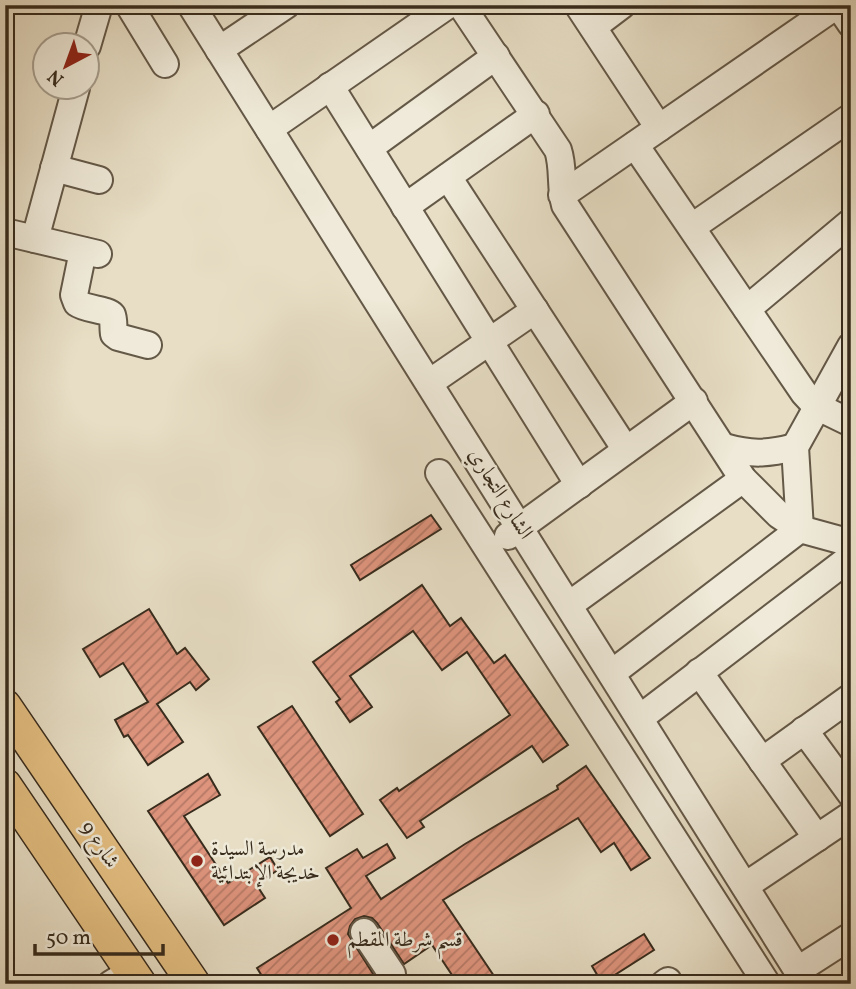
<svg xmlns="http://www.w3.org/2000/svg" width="856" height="989" font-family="Vollkorn,Amiri,serif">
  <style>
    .building { fill: url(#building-hatch); stroke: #382c1d; stroke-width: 2 }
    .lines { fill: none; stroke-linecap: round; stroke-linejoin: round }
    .minor-casing { stroke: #645847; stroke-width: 30 }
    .major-casing { stroke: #382c1d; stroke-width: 35 }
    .minor { stroke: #efead9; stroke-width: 26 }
    .major { stroke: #e4bf82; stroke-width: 32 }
    .poi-dot { fill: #8f2418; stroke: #efead9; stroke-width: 2.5 }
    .labels { text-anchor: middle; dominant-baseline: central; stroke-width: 5; stroke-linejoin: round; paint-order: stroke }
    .street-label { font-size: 21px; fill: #382c1d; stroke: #efead9 }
    .poi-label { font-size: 21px; fill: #382c1d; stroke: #efead9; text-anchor: start }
  </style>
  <defs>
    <pattern id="building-hatch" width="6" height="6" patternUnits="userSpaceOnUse" patternTransform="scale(1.75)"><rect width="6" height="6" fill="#de947d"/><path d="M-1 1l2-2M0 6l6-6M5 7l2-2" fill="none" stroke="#b57966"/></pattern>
  </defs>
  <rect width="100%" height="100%" fill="#e7dec5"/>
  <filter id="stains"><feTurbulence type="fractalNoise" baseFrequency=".00286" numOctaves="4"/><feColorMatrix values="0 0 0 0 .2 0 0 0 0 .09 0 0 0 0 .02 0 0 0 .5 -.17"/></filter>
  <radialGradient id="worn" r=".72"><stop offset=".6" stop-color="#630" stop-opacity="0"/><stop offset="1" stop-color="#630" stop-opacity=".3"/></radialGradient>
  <!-- building -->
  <g class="building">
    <path d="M431,515L441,529L360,580L351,565Z"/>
    <path d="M422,585L450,626L461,618L494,663L505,655L568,745L543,762L532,746L420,821L424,827L407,838L380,800L397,788L399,791L510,715L467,652L442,670L413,631L350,676L372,707L350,722L336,702L340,699L313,662Z"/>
    <path d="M149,609L177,654L185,648L209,679L196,690L190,682L157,704L183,742L148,765L128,735L124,737L115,720L148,702L123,663L100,677L83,649Z"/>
    <path d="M292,706L363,814L330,836L258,727Z"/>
    <path d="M586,766L650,858L631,870L614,843L601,852L578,818L443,900L494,976L482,984H458L432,945L404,964L377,923L372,918L364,916L355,919L350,926L348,934L375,977V984H267L257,968L351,908L326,868L357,849L363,858L387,844L395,858L366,876L381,899L465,844L558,789L557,786Z"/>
    <path d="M208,774L220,795L184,816L228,883L270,857L278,870L256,884L265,898L224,925L148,811Z"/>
    <path d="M644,934L654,950L602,983L592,966Z"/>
  </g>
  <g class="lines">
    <defs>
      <g id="minor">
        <path d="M129,5L165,64"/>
        <path d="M191,5L806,984"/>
        <path d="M461,5L558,150C564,168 560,186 565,205L743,479L779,515L800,529L851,543"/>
        <path d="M578,5L659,128"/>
        <path d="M838,5L851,24"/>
        <path d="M593,27L622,5"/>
        <path d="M87,46L99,5"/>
        <path d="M219,50L286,5"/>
        <path d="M330,86L579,485"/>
        <path d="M269,129L448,5"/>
        <path d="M635,145L804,393L816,406L851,423"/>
        <path d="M369,148L496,56"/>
        <path d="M54,168L99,180"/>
        <path d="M448,177L626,450"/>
        <path d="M562,195L837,5"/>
        <path d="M405,207L536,114"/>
        <path d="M692,227L851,117"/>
        <path d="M5,232L98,254"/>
        <path d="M35,239L76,88"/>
        <path d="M83,251L74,295L77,303C85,309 108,310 112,315C114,319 113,329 114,334L118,337L148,345"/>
        <path d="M747,309L851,222"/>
        <path d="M429,383L535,310"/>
        <path d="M724,447C752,455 767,454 795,447"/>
        <path d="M439,473L767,984"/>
        <path d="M508,536L694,401"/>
        <path d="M569,605L743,479"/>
        <path d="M699,672L817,838"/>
        <path d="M612,673L800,529L795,447L851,346"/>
        <path d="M640,718L851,557"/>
        <path d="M804,730L851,794"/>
        <path d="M762,761L851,697"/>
        <path d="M745,886L851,815"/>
        <path d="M364,932L392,974L390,984"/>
        <path d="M798,970L851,936"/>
        <path d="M111,984L132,971"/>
        <path d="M664,984L668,981"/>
      </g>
      <g id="major">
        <path d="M5,706L194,984"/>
        <path d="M5,785L140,984"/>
      </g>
    </defs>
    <!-- minor casing -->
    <use href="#minor" class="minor-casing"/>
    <!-- major casing -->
    <use href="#major" class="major-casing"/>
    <!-- minor -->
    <use href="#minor" class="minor"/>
    <!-- major -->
    <use href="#major" class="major"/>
  </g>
  <!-- markers -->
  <g class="poi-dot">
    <circle cx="197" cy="861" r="7"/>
    <circle cx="333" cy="940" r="7"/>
  </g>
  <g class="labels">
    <!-- street labels -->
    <g class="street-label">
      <text transform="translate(500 494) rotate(58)">الشارع التجاري</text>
      <text transform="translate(99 845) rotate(56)">شارع 9</text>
    </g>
    <!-- poi labels -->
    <g class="poi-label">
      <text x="211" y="849">مدرسة السيدة<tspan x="211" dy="24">خديجة الإبتدائية</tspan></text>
      <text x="347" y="940">قسم شرطة المقطم</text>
    </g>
  </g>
  <!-- margin -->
  <rect width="856" height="989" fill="none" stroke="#e7dec5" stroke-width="28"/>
  <rect x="7" y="7" width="842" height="975" fill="none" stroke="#382c1d" stroke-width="3.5"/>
  <rect x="14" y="14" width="828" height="961" fill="none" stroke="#382c1d" stroke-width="2"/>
  <!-- north arrow -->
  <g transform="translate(66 66) rotate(221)"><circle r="33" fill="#efead9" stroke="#a69e8e" stroke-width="2"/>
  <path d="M0-5L12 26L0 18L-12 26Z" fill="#8f2418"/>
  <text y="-10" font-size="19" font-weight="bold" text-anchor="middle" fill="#382c1d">N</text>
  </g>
  <!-- scale -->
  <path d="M35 944v10h128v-10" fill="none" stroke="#382c1d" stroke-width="3.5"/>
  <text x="46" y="944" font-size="21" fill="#382c1d" stroke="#efead9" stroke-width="5" paint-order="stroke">50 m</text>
  <rect width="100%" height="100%" filter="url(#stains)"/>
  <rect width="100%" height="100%" fill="url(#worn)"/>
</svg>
